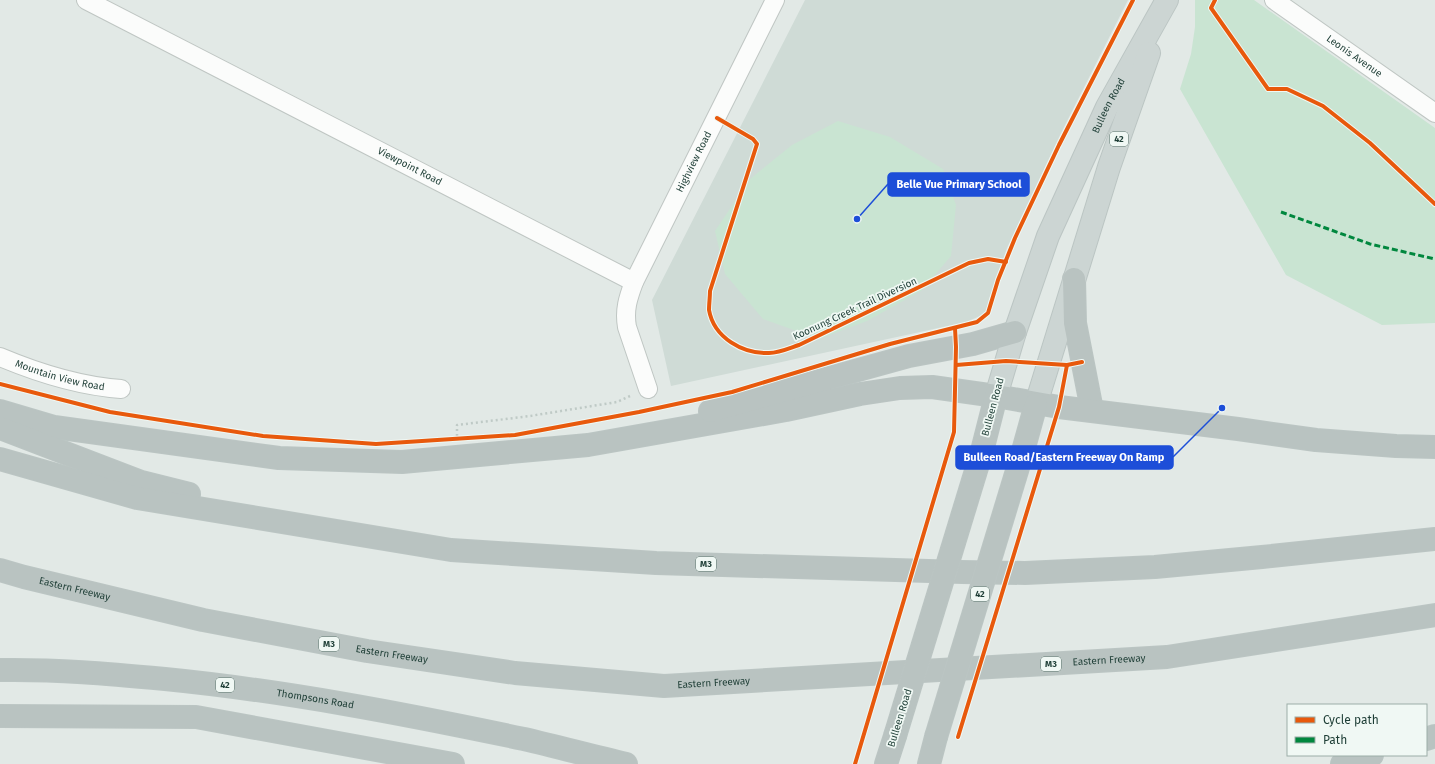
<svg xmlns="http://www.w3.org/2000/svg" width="1435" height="764" font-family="'Fira Sans',sans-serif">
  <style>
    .built { fill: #cfdbd6 }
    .green { fill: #c9e4d2 }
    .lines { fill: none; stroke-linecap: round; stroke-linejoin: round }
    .street-casing { stroke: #bfc6c3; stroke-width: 20 }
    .primary-casing { stroke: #bbc5c3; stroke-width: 24 }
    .highway-casing { stroke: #bbc5c3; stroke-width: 24 }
    .path { stroke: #bfcac6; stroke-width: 2.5; stroke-dasharray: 2 3; stroke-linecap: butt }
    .street { stroke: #fbfcfb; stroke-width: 18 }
    .primary { stroke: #ccd5d3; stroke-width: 22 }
    .highway { stroke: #b9c3c1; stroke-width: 22 }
    .highway-bridge-casing { stroke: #bbc5c3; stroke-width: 24; stroke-linecap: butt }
    .highway-bridge { stroke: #b9c3c1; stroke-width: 22 }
    .quiet { stroke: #00873e; stroke-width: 3; stroke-dasharray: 6 3; stroke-linecap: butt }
    .cycleway-casing { stroke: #f0f8f4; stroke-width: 6 }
    .cycleway { stroke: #e8590c; stroke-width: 4 }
    .labels { text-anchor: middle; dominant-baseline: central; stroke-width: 3.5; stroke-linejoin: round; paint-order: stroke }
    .shield { fill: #f0f8f4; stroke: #5d766f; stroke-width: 1 }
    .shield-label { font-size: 9px; font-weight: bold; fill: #1e3e36 }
    .street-label { font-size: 10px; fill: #1e3e36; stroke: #f0f8f4 }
    .leader { fill: none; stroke: #1d4ed8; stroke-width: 1.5 }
    .callout-dot { fill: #1d4ed8; stroke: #f0f8f4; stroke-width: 1.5 }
    .callout { fill: #1d4ed8; stroke: #1d4ed8; stroke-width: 1.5 }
    .callout-label { font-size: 11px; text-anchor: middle; font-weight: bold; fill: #fff }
  </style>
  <rect width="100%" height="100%" fill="#e2e9e6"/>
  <!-- built -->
  <path class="built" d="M805,0H1128L1061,133L1007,248L989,299L986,312L980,316L966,322L671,386L652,300Z"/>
  <!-- green -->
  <g class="green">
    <path d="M1195,0H1254L1435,128V323L1382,325L1286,275L1180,89L1191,54L1195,27Z"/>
    <path d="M838,121L890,137L943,169L956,205L951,256L921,291L867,321L819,339L763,319L725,274L715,231L750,179L792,145Z"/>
  </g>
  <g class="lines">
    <defs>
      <g id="street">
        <path id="s1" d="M86,0L634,282"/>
        <path id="s2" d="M1274,0L1435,113"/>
        <path id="s3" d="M0,357C38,373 80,386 121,389"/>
        <path id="s4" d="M648,389L627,327C624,310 628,298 634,282L775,0"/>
      </g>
      <g id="primary">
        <path id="s5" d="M996,396L1015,332L1048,236L1107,107L1167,0"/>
        <path d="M1036,404L1109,167L1149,53"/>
      </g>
      <g id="highway">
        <path d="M1074,279L1075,323L1092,410"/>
        <path d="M0,411L54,427L279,458L402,462L588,445L786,410L860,394L900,388L932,387L996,396L1059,407L1238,429L1316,440L1396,446L1435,447"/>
        <path d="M710,411L909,356L973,344L1015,332"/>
        <path d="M0,428L141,482L189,494"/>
        <path d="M982,451L996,396"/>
        <path d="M1023,451L1036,404"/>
        <path d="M0,459L137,498L451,550L656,563L962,572L1025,573L1155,567L1262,557L1435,539"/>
        <path id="s6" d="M0,570L24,577L203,620L367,651L515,673L664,686L1167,657L1435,615"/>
        <path id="s7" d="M0,670C55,669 110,674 165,679C286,691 405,714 524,739C558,747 592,756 626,764"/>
        <path d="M0,716L196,717L453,764"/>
        <path d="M1426,739L1435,736"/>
        <path d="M886,764L895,736"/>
        <path d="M929,764L936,737"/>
        <path d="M1342,764L1372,755"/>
      </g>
    </defs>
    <!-- street casing -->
    <use href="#street" class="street-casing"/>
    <!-- primary casing -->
    <use href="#primary" class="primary-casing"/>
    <!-- highway casing -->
    <use href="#highway" class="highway-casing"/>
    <!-- path -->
    <g class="path">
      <path d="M457,436V425L530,416L617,402L630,396"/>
      <path d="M948,448L954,432L955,412"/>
    </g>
    <!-- street -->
    <use href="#street" class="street"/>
    <!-- primary -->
    <use href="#primary" class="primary"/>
    <!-- highway -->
    <use href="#highway" class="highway"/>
    <defs>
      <g id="highway-bridge">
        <path d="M895,736L982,451"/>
        <path d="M936,737L1023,451"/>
      </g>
    </defs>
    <!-- highway-bridge casing -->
    <use href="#highway-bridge" class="highway-bridge-casing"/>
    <!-- highway-bridge -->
    <use href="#highway-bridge" class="highway-bridge"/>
    <!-- quiet -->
    <path class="quiet" d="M1281,212L1370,244L1435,259"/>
    <defs>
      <g id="cycleway">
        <path d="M1215,0L1211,8L1268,89H1287L1323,106L1370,143L1435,204"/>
        <path d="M717,118L753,139L757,144L710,291C710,297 709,304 709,310C714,338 743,354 769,353C779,353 790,348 799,345L969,263L988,259L1006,262"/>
        <path d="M956,365L1006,361L1067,365"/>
        <path d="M0,384L110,412L263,436L376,444L515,435L639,412L732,392L890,344L977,322L988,313L998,280L1015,238L1059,145L1133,0"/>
        <path d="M958,737L1059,407L1067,365L1082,362"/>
        <path d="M855,764L954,432L956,347L955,328"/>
      </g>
    </defs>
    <!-- cycleway casing -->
    <use href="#cycleway" class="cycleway-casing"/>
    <!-- cycleway -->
    <use href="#cycleway" class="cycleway"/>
  </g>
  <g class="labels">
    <!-- shield labels -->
    <g class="shield">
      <rect x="1110" y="132" width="18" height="14" rx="3"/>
      <rect x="696" y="557" width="20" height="14" rx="3"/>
      <rect x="971" y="587" width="18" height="14" rx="3"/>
      <rect x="319" y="637" width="20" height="14" rx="3"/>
      <rect x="1041" y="657" width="20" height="14" rx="3"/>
      <rect x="216" y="678" width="18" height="14" rx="3"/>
    </g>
    <g class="shield-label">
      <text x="1119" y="139">42</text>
      <text x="706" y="564">M3</text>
      <text x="980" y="594">42</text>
      <text x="329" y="644">M3</text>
      <text x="1051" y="664">M3</text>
      <text x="225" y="685">42</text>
    </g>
    <!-- street labels -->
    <g class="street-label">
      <text stroke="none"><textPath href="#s2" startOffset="98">Leonis Avenue</textPath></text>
      <text stroke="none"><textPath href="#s5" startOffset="312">Bulleen Road</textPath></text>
      <text stroke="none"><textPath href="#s4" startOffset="246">Highview Road</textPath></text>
      <text stroke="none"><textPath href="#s1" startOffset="364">Viewpoint Road</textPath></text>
      <text transform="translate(855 309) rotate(-25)">Koonung Creek Trail Diversion</text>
      <text stroke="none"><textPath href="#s3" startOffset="63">Mountain View Road</textPath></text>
      <text transform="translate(993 407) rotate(-75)">Bulleen Road</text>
      <text stroke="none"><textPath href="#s6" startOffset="77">Eastern Freeway</textPath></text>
      <text stroke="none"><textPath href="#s6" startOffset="401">Eastern Freeway</textPath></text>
      <text stroke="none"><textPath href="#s6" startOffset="1121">Eastern Freeway</textPath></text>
      <text stroke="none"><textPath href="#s6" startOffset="725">Eastern Freeway</textPath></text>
      <text stroke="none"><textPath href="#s7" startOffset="317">Thompsons Road</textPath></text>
      <text transform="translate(900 718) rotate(-73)">Bulleen Road</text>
    </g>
  </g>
  <!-- callouts -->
  <path class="leader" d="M857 219L888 184M1222 408L1173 457"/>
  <g class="callout-dot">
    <circle cx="857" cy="219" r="4"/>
    <circle cx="1222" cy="408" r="4"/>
  </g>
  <g class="callout">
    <rect x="888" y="173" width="141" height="23" rx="4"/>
    <rect x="956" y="446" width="217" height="23" rx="4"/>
  </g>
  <g class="callout-label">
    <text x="959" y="188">Belle Vue Primary School</text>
    <text x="1064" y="461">Bulleen Road/Eastern Freeway On Ramp</text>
  </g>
  <!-- legend -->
  <rect x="1287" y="704" width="140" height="52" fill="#f0f8f4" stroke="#9caea8"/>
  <rect x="1295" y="717" width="20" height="6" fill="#e8590c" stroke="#9caea8"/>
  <text x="1323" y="724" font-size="12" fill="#1e3e36">Cycle path</text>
  <rect x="1295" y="737" width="20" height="6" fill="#00873e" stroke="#9caea8"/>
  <text x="1323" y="744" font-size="12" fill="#1e3e36">Path</text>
</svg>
